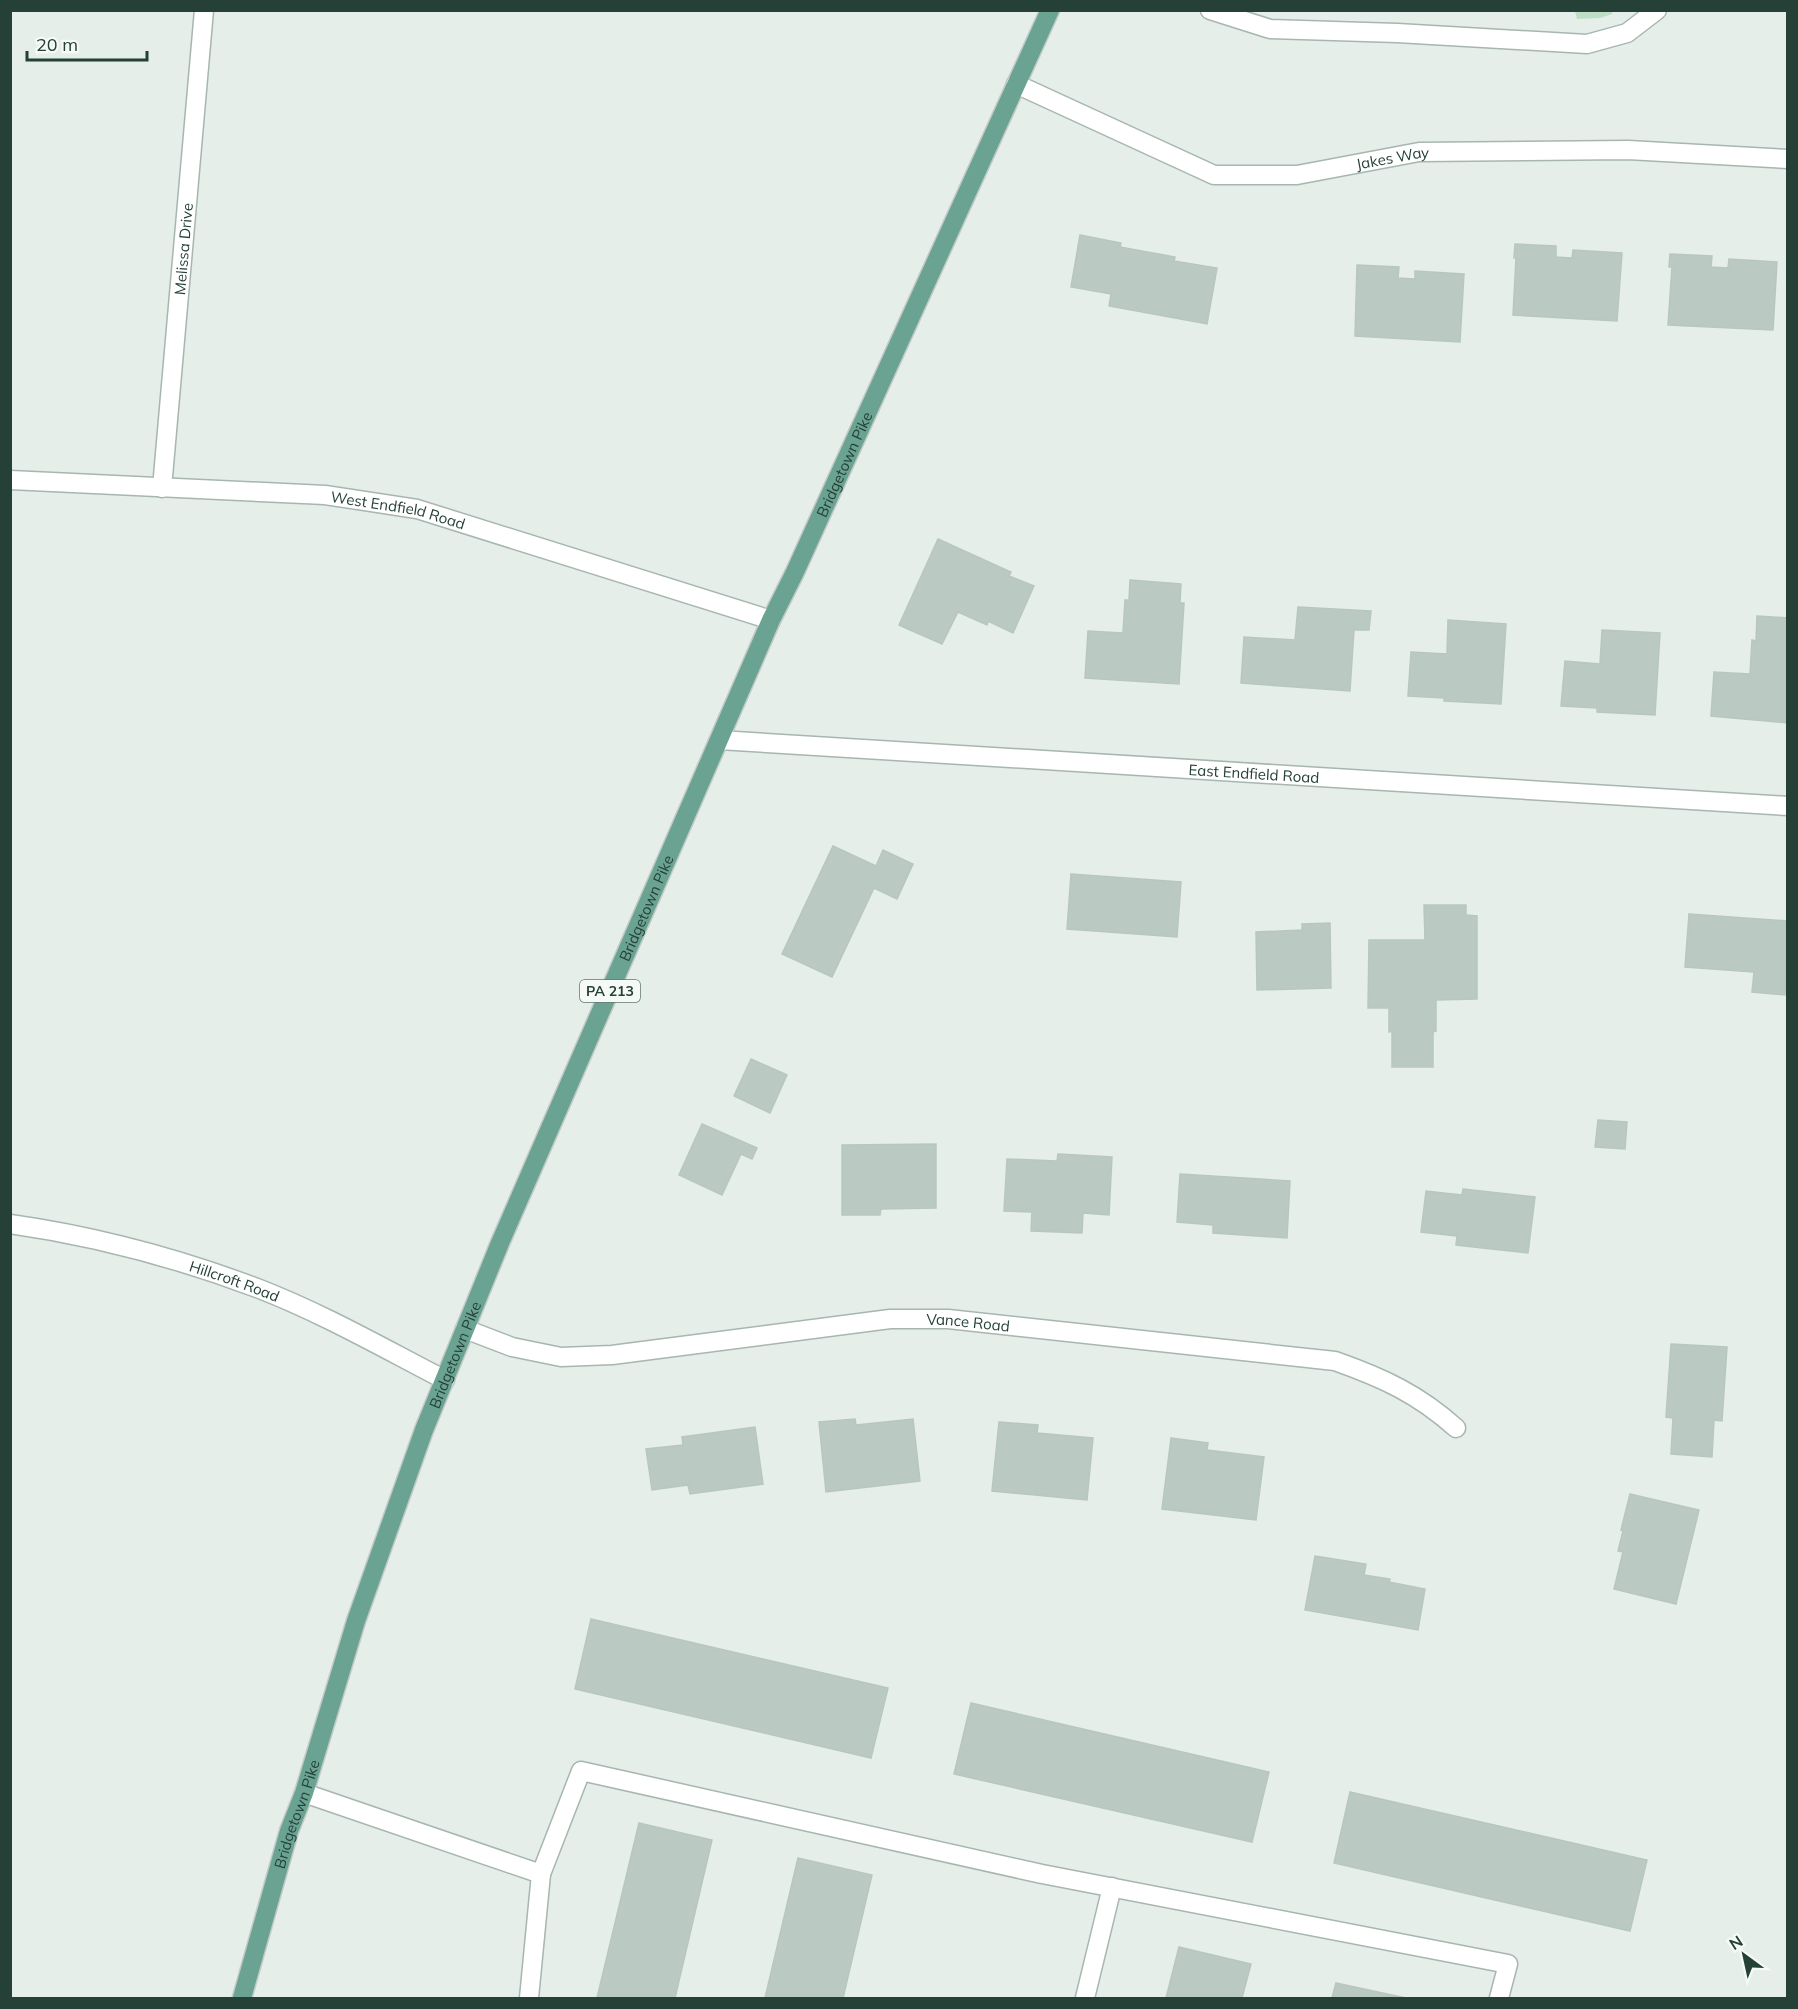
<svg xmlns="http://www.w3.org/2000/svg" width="1798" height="2009" font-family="Mulish,sans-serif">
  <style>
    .green { fill: #bedec6 }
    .building { fill: #bac9c2; stroke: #b7c7c0; stroke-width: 1.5 }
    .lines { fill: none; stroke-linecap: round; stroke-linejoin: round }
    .minor-casing { stroke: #a7b6b0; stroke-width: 21 }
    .major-casing { stroke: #c2cac7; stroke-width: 21 }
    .minor { stroke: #fff; stroke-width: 18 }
    .major { stroke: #6aa392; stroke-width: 18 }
    .labels { text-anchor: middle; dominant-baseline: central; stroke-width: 6; stroke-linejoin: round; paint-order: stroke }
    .shield { fill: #f5faf7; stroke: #637871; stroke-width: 1.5 }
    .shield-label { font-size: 14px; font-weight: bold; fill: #244037 }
    .street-label { font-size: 15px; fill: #244037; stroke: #f5faf7 }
  </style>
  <rect width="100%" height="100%" fill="#e5eee9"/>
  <!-- green -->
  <path class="green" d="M1575,11H1612V14L1600,18L1577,19Z"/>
  <!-- building -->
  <g class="building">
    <path d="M1080,235L1121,243L1120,247L1175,257L1174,261L1217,268L1207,324L1109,306L1111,294L1071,287Z"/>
    <path d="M1515,244L1556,246V257L1572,258L1573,250L1622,253L1617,321L1513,315L1516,258H1514Z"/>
    <path d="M1670,254L1712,256L1711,267L1728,268L1729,259L1777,262L1773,330L1668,325L1672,267H1669Z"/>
    <path d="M1357,265L1399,267L1398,278L1415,279V271L1464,274L1460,342L1355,336Z"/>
    <path d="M938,539L1011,572L1009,576L1034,586L1013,633L988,621L987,625L958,612L942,644L899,625Z"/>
    <path d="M1130,580L1181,584L1180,603H1184L1179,684L1085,678L1088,631L1123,633L1125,600H1129Z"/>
    <path d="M1298,607L1371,611L1369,630H1354L1350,691L1241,683L1244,637L1295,640Z"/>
    <path d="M1757,616L1788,618V723L1711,716L1714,672L1750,674L1752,640L1756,641Z"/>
    <path d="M1448,620L1506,624L1501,704L1444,701V698L1408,696L1411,652L1447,654Z"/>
    <path d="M1602,630L1660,633L1655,715L1597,712V708L1561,706L1565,661L1600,664Z"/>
    <path d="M833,846L876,866L883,850L913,864L897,899L874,888L832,977L782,954Z"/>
    <path d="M1071,874L1181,882L1177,937L1067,929Z"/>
    <path d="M1424,905H1466V915L1477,916V999L1436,1000V1031L1433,1032V1067H1392V1031L1389,1032V1008H1368L1369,940H1425Z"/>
    <path d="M1689,914L1788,921L1785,995L1752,992L1754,972L1685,967Z"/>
    <path d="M1330,923L1331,988L1257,990L1256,932L1302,930V924Z"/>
    <path d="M751,1059L787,1075L770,1113L734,1096Z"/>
    <path d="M1598,1120L1627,1122L1625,1149L1595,1147Z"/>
    <path d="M702,1124L757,1148L752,1159L741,1154L722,1195L679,1175Z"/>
    <path d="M936,1144V1208L881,1209L880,1215H842V1145Z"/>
    <path d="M1058,1154L1112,1157L1109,1215L1083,1213L1082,1233L1031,1231L1032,1212L1004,1211L1007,1159L1057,1161Z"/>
    <path d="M1180,1174L1290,1181L1287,1238L1213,1233V1225L1177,1222Z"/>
    <path d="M1463,1189L1535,1197L1528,1253L1456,1245L1457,1236L1421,1232L1426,1191L1462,1195Z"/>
    <path d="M1671,1344L1727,1347L1722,1421L1714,1420L1712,1457L1671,1454L1673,1418L1666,1417Z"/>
    <path d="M855,1419L856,1425L913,1419L920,1481L826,1492L819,1422Z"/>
    <path d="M999,1422L1038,1425L1037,1433L1093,1438L1087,1500L992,1491Z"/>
    <path d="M755,1427L763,1484L690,1494L688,1485L652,1490L646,1449L683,1445L682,1437Z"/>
    <path d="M1171,1438L1208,1443L1207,1450L1264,1457L1256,1520L1162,1509Z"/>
    <path d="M1630,1494L1699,1510L1676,1604L1614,1589L1623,1552L1618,1551L1623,1531L1621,1530Z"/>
    <path d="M1315,1556L1366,1564L1364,1575L1390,1579L1389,1582L1425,1589L1418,1630L1305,1610Z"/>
    <path d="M591,1619L888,1688L871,1758L575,1689Z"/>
    <path d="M971,1703L1269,1772L1252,1842L954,1774Z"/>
    <path d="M1350,1792L1647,1860L1630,1931L1334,1863Z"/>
    <path d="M639,1823L712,1840L675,1998H597Z"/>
    <path d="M798,1858L872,1875L843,1998H765Z"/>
    <path d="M1179,1947L1251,1964L1242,1998H1166Z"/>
    <path d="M1336,1983L1406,1998H1332Z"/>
  </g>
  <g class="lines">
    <defs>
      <g id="minor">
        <path d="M1210,10L1270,29L1397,33L1587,44L1627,33L1657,10"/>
        <path id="s1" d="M1016,84L1214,175H1297L1419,152L1628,150L1788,159"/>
        <path id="s2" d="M10,480L325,495L417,509L771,620"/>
        <path id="s3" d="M162,488L204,10"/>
        <path id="s4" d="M719,740L1788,806"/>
        <path id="s5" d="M10,1224C95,1236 177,1258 257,1288C322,1313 383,1348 445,1380"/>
        <path id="s6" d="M465,1329L512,1347L561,1357L612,1355L890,1319H948L1335,1361C1383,1378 1418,1394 1456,1428"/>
        <path d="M304,1793L541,1874"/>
        <path d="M529,1998L541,1874L581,1771L1042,1874L1508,1964L1499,1998"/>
        <path d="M1085,1998L1112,1887"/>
      </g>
      <g id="major">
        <path id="s7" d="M242,1998L289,1831L304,1793L356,1621L424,1430L500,1243L771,620L795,572L1050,10"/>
      </g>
    </defs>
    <!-- minor casing -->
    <use href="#minor" class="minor-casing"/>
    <!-- major casing -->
    <use href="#major" class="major-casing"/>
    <!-- minor -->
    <use href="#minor" class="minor"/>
    <!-- major -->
    <use href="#major" class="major"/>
  </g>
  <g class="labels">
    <!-- shield labels -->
    <rect class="shield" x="580" y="980" width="60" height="22" rx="4.5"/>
    <g class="shield-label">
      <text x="610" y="991">PA 213</text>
    </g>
    <!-- street labels -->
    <g class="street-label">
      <text stroke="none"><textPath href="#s1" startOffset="398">Jakes Way</textPath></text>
      <text stroke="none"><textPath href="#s3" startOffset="240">Melissa Drive</textPath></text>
      <text stroke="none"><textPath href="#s7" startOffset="1650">Bridgetown Pike</textPath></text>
      <text stroke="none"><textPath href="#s2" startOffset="390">West Endfield Road</textPath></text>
      <text stroke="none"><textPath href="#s4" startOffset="536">East Endfield Road</textPath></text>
      <text stroke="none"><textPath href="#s7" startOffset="1164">Bridgetown Pike</textPath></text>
      <text stroke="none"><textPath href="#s5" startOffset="232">Hillcroft Road</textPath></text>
      <text stroke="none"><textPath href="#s6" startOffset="510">Vance Road</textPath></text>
      <text stroke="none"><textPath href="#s7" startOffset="678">Bridgetown Pike</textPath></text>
      <text stroke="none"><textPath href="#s7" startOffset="192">Bridgetown Pike</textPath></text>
    </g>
  </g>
  <!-- border -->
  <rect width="1798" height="2009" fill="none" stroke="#244037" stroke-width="24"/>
  <!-- north arrow -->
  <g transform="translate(1744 1955) rotate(327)" stroke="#f5faf7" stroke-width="4.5" paint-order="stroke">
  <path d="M0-4.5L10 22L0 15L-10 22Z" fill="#244037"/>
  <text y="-9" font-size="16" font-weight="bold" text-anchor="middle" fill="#244037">N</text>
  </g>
  <!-- scale -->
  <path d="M27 51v9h120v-9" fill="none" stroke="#244037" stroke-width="3"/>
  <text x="36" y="51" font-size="18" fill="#244037" stroke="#f5faf7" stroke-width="4.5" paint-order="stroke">20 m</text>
</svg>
